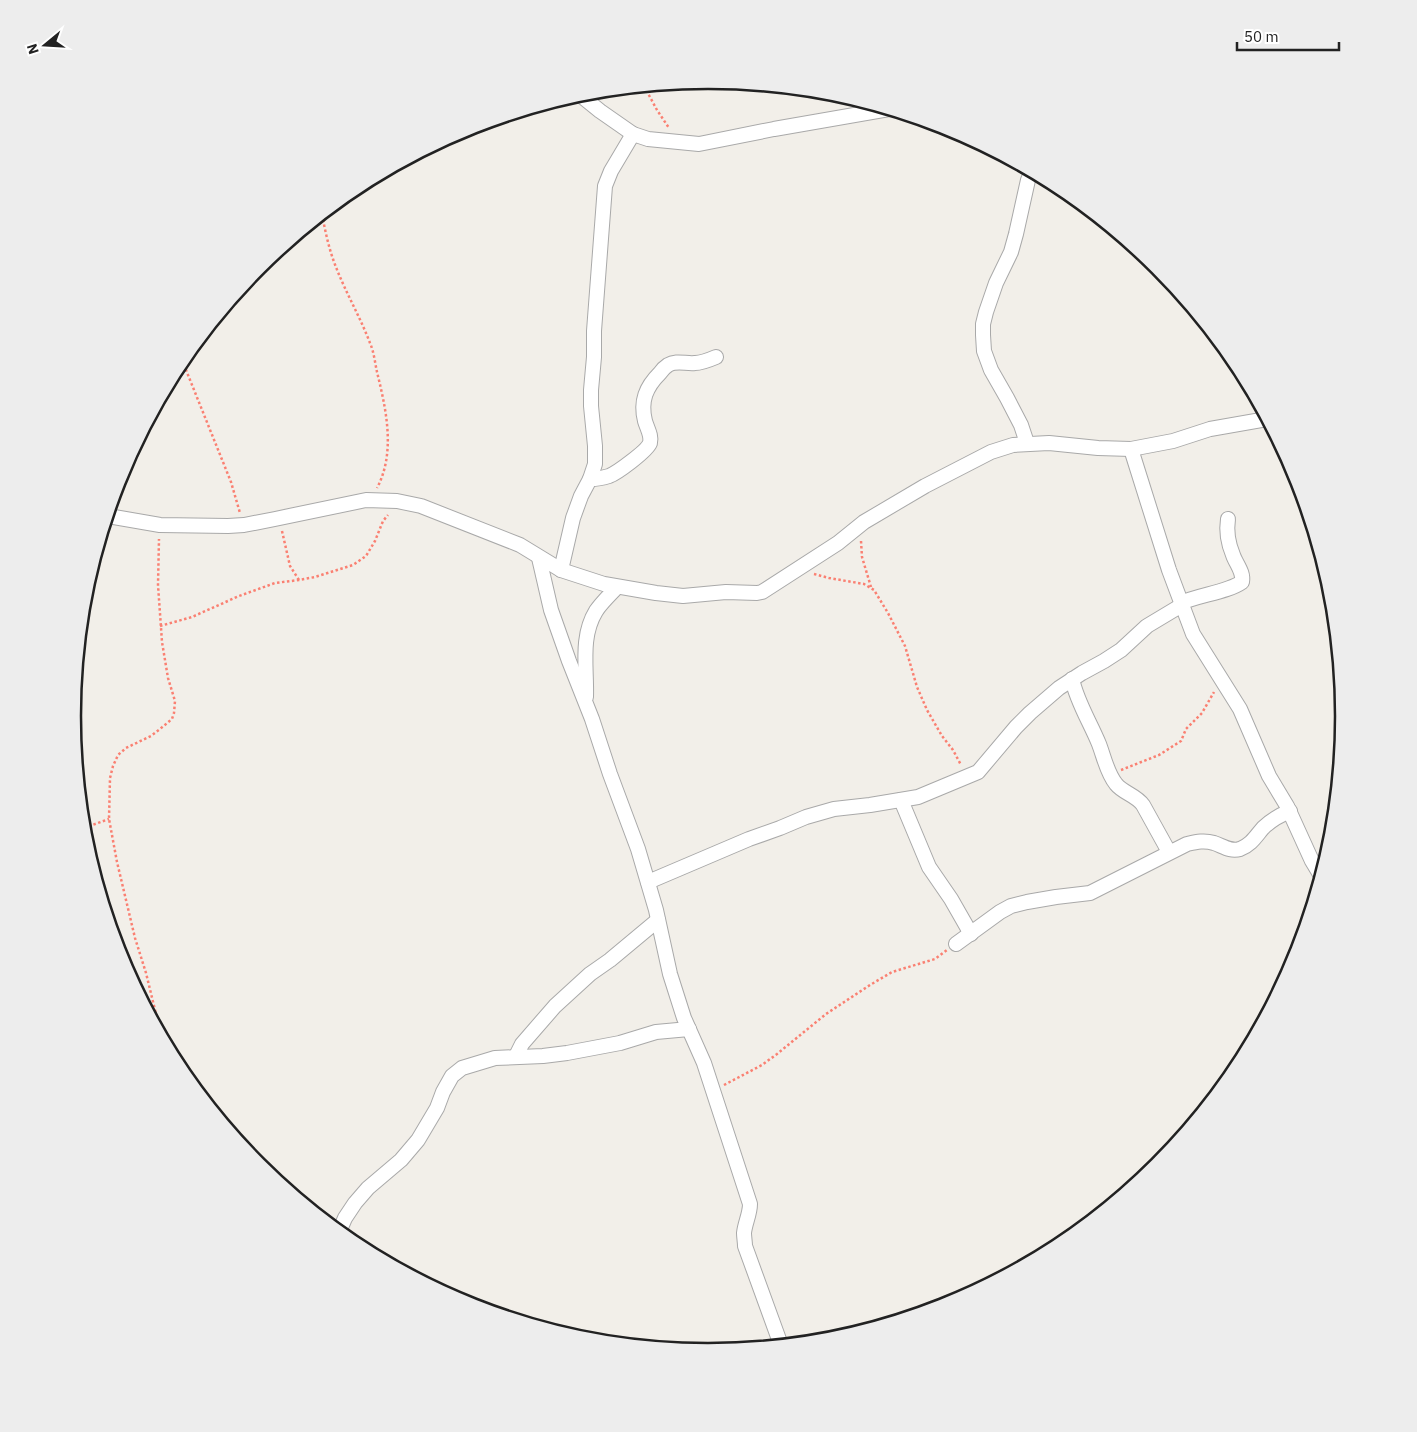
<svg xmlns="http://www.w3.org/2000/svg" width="1417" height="1432" font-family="'IBM Plex Sans',sans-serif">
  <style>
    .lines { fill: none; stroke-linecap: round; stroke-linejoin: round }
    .minor-casing { stroke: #a9a9a9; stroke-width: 16 }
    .path { stroke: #fa8072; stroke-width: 2.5; stroke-dasharray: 2.5 2.5; stroke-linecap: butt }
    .minor { stroke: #fff; stroke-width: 14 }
    .rim { fill: none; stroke: #222; stroke-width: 2.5 }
  </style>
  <rect width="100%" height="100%" fill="#f2efe9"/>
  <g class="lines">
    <defs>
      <g id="minor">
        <path d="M579,94L600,111L633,134L648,139L699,144L774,129L889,109"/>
        <path d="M1027,443L1021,425L1007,398L991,370L984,351L983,335V324L986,312L996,283L1011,252L1016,234L1028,180L1032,171"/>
        <path d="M1131,449L1169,570L1193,634L1240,709L1269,776L1287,806L1312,861L1321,876"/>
        <path d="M590,479C596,479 603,478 609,476C617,473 647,451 650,443C652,436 647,428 645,421C640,401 646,387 660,373C662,370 665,367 668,365C676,360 686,364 695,363C702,363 709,360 716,357"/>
        <path d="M108,516L160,525L228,526L244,525L275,519L366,500L397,501L421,506L520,545L561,570L604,584L656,593L683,596L726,592L757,593L762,592L838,543L864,522L925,486L991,452L1013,445L1049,443L1098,448L1131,449L1173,441L1210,429L1267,419"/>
        <path d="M539,558L551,610L569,661L592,719L610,774L638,849L656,910L670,974L684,1018L704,1063L750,1204C750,1214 745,1223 744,1233C744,1237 745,1242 745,1246L781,1345"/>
        <path d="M561,570L573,518L581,496L590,479L595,464V446L591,406V390L594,357V331L605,186L611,171L633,134"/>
        <path d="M1181,603C1198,595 1228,592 1242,582C1244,572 1236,564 1233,555C1228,543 1226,532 1228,519"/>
        <path d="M1072,679C1077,702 1090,722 1099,744C1104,757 1107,773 1116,784C1123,793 1136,795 1143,805L1169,852"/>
        <path d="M586,697C587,668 580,637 596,611C602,602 610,595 617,587"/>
        <path d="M901,800L929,867L951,899L971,934"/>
        <path d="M648,882L749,839L780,828L806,817L834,809L870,805L918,797L978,772L1016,727L1030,713L1059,688L1082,673L1104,661L1121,650L1147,626L1182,605"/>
        <path d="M956,944L1000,912L1011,906L1027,902L1056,897L1090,893L1187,844C1196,842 1204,840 1214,843C1223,846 1230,852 1240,849C1251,845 1256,836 1263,828C1271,820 1280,815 1290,811"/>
        <path d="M516,1056L522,1044L555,1006L590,974L610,960L658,920"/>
        <path d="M339,1232L345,1218L355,1203L368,1188L401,1160L418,1140L437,1108L443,1092L452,1076L462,1068L495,1058L543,1056L567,1053L620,1043L656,1032L689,1029"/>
      </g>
    </defs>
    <!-- minor casing -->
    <use href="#minor" class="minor-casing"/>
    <!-- path -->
    <g class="path">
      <path d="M644,86L657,110L669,128"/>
      <path d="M322,215C325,229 328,245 333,259C343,288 359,314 370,343C374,352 375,363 377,372C386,409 396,452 377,488"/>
      <path d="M182,360L231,482L240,513"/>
      <path d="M282,531L290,566L299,580"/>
      <path d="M861,541L862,557L871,587"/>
      <path d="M814,574L829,578L864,584L874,590L888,613L905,646L917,687L927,710L942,736L953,750L961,765"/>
      <path d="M160,626L192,617L239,596L275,583L299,580L315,577L353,565L366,556L375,541L383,521L388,515"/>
      <path d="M1121,770L1159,755L1181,741L1186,729L1202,713L1214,692"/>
      <path d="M84,828L109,819"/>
      <path d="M157,1027V1018L146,973L135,938L117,862L109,819L110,778L113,766L118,755L126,748L151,736L160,729L172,719L174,713L175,701L168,678L162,642L158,585L159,539"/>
      <path d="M724,1085L762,1065L777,1054L826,1014L870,985L892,972L935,959L947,950"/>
    </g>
    <!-- minor -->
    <use href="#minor" class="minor"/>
  </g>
  <!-- crop -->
  <path d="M0 0H1417V1432H0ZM81 716a627 627 0 1 1 1254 0a627 627 0 1 1-1254 0Z" fill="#ededed" fill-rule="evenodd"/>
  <path class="rim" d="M81 716a627 627 0 1 1 1254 0a627 627 0 1 1-1254 0Z"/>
  <!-- north arrow -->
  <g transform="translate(45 45) rotate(252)" stroke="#ffffff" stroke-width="4" paint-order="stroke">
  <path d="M0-4L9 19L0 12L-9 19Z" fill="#222222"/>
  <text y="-8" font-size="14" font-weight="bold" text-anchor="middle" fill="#222222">N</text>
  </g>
  <!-- scale -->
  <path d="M1237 42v8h102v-8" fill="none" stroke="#222222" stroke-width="2.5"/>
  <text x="1244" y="42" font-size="15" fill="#222222" stroke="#ffffff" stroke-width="4" paint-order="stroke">50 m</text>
</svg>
